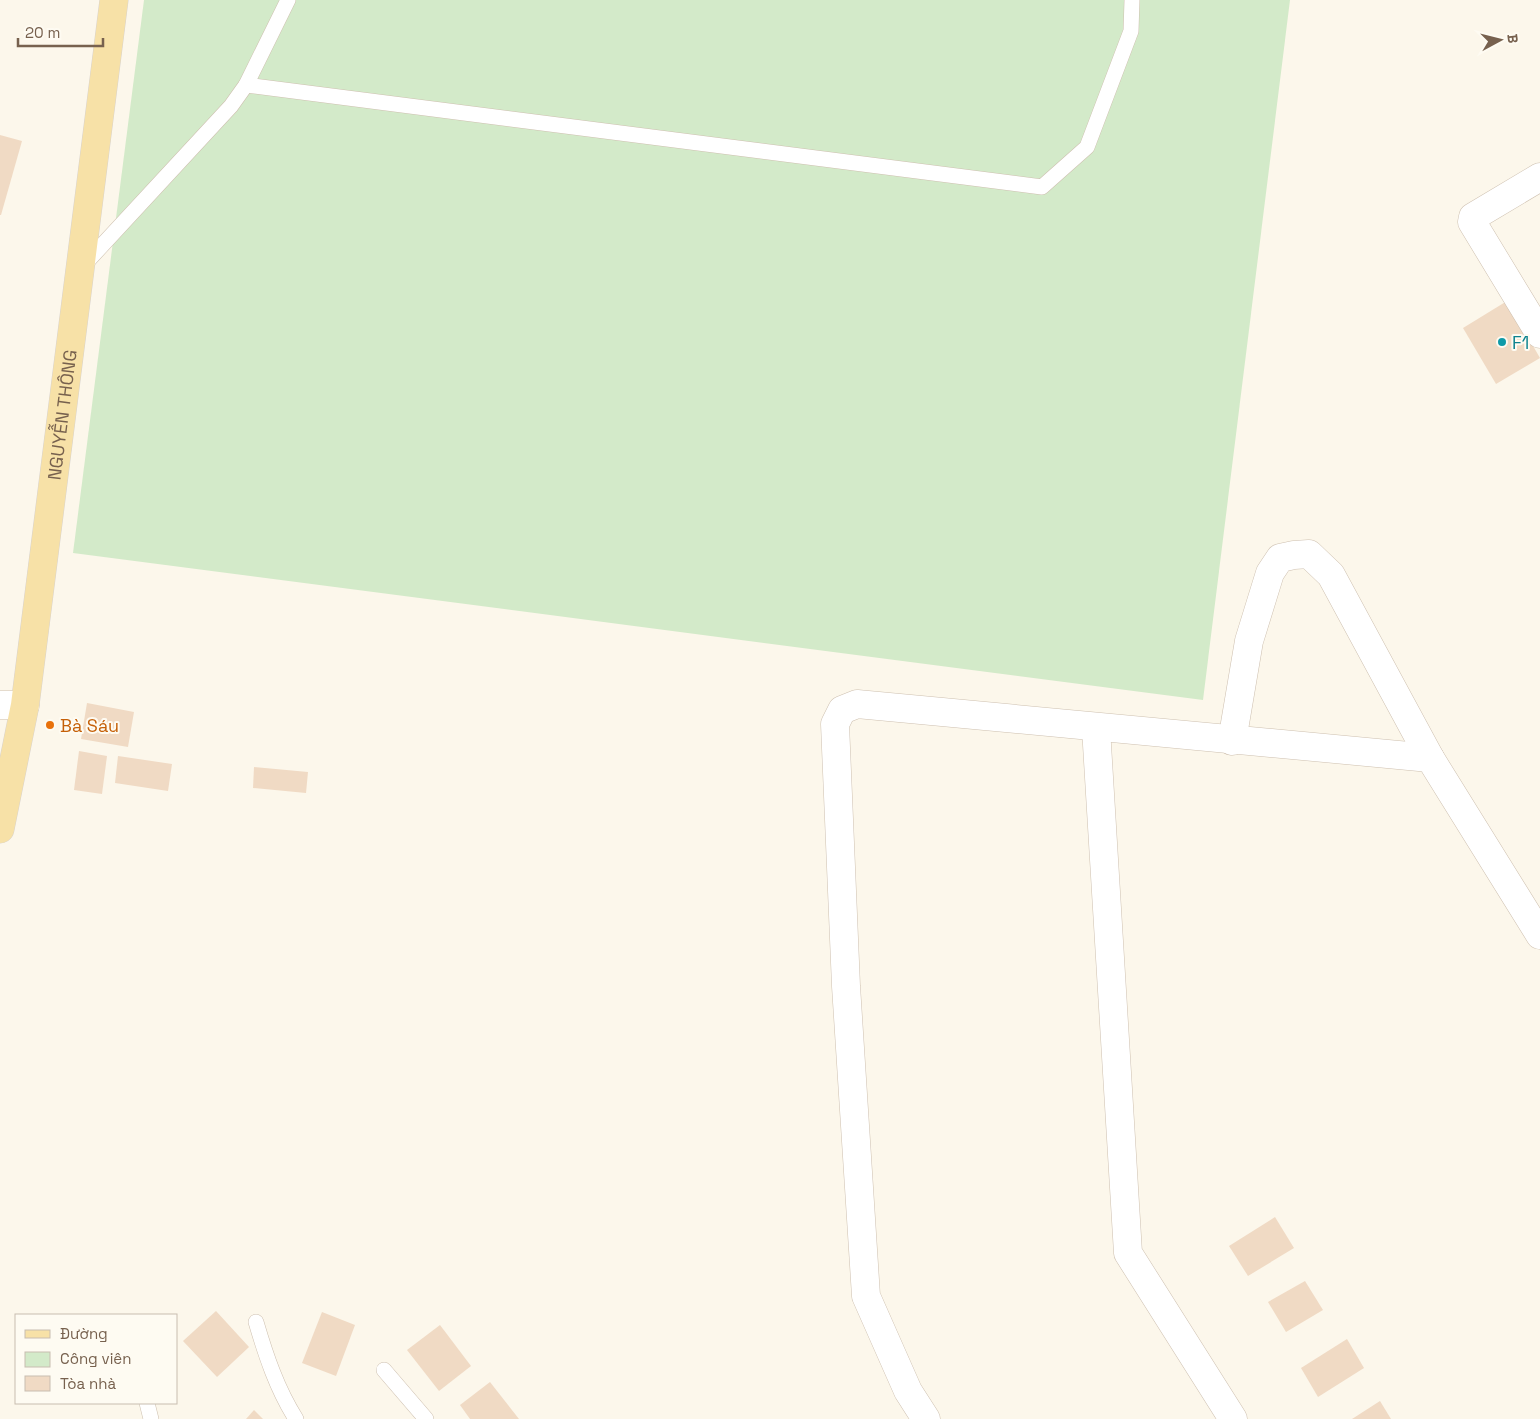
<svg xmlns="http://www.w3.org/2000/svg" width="1540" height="1419" font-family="'Space Grotesk',sans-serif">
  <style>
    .green { fill: #d3eac9 }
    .building { fill: #f0dac4 }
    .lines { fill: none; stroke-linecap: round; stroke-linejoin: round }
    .service-casing { stroke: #cec0b0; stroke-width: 16 }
    .minor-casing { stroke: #cec0b0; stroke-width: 29 }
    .primary-casing { stroke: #d9d3cd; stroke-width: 29 }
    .service { stroke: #fff; stroke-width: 15 }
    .minor { stroke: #fff; stroke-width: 28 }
    .primary { stroke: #f7e1a7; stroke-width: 28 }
    .culture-dot { fill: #0f9aa8; stroke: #fefbf2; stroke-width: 2 }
    .food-dot { fill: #e8710a; stroke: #fefbf2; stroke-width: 2 }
    .labels { text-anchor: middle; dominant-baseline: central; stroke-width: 4; stroke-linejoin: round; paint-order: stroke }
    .culture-label { font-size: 18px; fill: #0d838f; stroke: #fefbf2; text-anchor: start }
    .street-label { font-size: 18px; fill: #77614e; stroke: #fefbf2 }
    .food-label { font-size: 18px; fill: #c56008; stroke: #fefbf2; text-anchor: start }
  </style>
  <rect width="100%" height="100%" fill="#fcf7eb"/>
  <!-- green -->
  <path class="green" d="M144,0H1290L1203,700L73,553Z"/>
  <!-- building -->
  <g class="building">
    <path d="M0,135L22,141L1,215H0Z"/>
    <path d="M1507,301L1540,358L1496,384L1463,328Z"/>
    <path d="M87,703L134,712L128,747L81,739Z"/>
    <path d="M79,751L107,756L102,794L74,790Z"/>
    <path d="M118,756L172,764L168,791L115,783Z"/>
    <path d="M254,767L308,772L306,793L253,788Z"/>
    <path d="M1275,1217L1294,1248L1248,1276L1229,1246Z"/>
    <path d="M1305,1281L1323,1310L1286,1332L1268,1302Z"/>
    <path d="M216,1311L249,1347L217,1377L183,1341Z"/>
    <path d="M322,1312L355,1325L336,1376L302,1363Z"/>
    <path d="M440,1325L471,1366L439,1391L407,1350Z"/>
    <path d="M1347,1339L1364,1368L1318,1397L1301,1368Z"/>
    <path d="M490,1382L519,1419H470L460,1405Z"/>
    <path d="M1380,1401L1391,1419H1352Z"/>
    <path d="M254,1410L263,1419H246Z"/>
  </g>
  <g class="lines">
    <defs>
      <g id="service">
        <path d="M246,85L1042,187L1087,147L1131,31L1132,0"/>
        <path d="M82,267L231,106L246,85L288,0"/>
        <path d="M256,1322C266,1356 277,1389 296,1419"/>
        <path d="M384,1370L426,1419"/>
        <path d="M147,1403L151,1419"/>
      </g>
      <g id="minor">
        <path d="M1540,177L1473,217L1472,222L1540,334"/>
        <path d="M0,705H25"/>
        <path d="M1096,728L1128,1253L1233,1419"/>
        <path d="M1232,741L1249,641L1270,573L1280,558L1294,555L1309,554L1331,575L1430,758"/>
        <path d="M926,1419L908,1391L866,1296L846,986L835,724L842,710L857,704L1430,758L1540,935"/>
      </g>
      <g id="primary">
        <path id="s1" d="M0,829L25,705L114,0"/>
      </g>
    </defs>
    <!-- service casing -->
    <use href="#service" class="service-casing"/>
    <!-- minor casing -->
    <use href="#minor" class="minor-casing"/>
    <!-- primary casing -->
    <use href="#primary" class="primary-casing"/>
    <!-- service -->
    <use href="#service" class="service"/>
    <!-- minor -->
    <use href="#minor" class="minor"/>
    <!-- primary -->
    <use href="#primary" class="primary"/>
  </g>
  <!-- markers -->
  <circle class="culture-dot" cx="1502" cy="342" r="5"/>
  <circle class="food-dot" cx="50" cy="725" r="5"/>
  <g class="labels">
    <!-- culture labels -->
    <g class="culture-label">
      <text x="1512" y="342">F1</text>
    </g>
    <!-- street labels -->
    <g class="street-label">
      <text stroke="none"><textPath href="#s1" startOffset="419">NGUYỄN THÔNG</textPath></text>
    </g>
    <!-- food labels -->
    <g class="food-label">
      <text x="60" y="725">Bà Sáu</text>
    </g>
  </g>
  <!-- legend -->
  <rect x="15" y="1314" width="162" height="90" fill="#fefbf2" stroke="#c8bdb0"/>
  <rect x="25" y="1330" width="25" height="8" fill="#f7e1a7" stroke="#c8bdb0"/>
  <text x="60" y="1339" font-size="15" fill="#77614e">Đường</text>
  <rect x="25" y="1352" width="25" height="15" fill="#d3eac9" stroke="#c8bdb0"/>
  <text x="60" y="1364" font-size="15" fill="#77614e">Công viên</text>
  <rect x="25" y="1376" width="25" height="15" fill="#f0dac4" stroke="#c8bdb0"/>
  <text x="60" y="1389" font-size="15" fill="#77614e">Tòa nhà</text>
  <!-- north arrow -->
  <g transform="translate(1500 40) rotate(83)" stroke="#fefbf2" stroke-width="4" paint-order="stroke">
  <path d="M0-4L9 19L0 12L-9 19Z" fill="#77614e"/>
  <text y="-8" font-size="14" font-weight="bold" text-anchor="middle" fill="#77614e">B</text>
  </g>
  <!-- scale -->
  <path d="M18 38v8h85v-8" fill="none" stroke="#77614e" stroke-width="2.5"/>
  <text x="25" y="38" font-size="15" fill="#77614e" stroke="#fefbf2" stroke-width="4" paint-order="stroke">20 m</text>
</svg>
